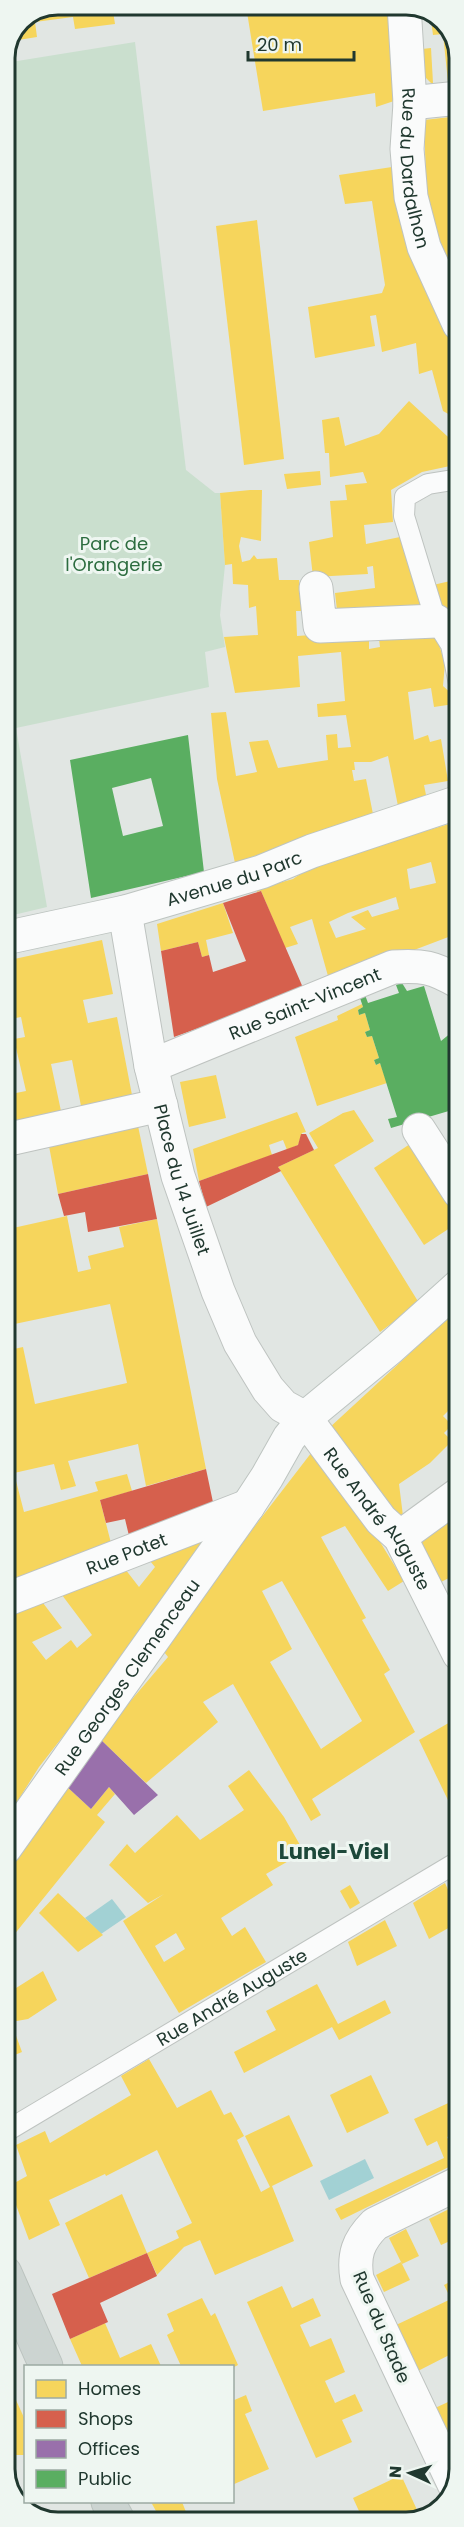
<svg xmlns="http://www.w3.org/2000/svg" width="464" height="2527" font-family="Poppins,sans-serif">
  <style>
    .green { fill: #cadfce }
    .water { fill: #a2d1d4 }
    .homes { fill: #f6d55c; fill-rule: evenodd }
    .shops { fill: #d6604d }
    .offices { fill: #9970ab }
    .public { fill: #5aae61; fill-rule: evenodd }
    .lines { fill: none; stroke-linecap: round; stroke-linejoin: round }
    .lane-casing { stroke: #bec3c0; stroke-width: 22 }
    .street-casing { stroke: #bec3c0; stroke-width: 35 }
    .secondary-casing { stroke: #bdc4c0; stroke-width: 35 }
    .primary-casing { stroke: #bbc3bf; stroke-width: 35 }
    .lane { stroke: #fafbfb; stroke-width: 20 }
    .street { stroke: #fafbfb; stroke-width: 33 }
    .secondary { stroke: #fafbfb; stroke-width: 33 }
    .primary { stroke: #ccd4d1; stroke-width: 33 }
    .labels { text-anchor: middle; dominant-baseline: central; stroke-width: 6; stroke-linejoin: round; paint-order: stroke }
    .street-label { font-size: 18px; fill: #20382f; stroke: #eef6f1 }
    .park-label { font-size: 18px; fill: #2c6c3f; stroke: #eef6f1 }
    .quarter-label { font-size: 21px; font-weight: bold; fill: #1d483a; stroke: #eef6f1 }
    .rim { fill: none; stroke: #20382f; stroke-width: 3 }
  </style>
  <rect width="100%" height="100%" fill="#e1e6e3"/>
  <!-- green -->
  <path class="green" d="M135,42L186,470L215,493H220L225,565L220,615L225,647L205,652L209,687L16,728L47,907L5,917V63Z"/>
  <!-- water -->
  <g class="water">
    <path d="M112,1899L126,1917L101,1934L85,1918Z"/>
    <path d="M365,2159L374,2178L329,2200L320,2181Z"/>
  </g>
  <!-- homes -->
  <g class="homes">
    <path d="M58,5H112L115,24L75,29L73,17L35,22L37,37L12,41L21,20Z"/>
    <path d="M387,5L394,101L376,107L375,93L263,111L246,6Z"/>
    <path d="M439,18L443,20L459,51V80L448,82L443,34L433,35L431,20Z"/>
    <path d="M431,48L433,83H431L424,76L422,49Z"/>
    <path d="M459,116V295L427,210L424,120Z"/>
    <path d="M392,167L459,350V420L443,411L432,370L419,374L416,343L382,352L376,315L370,316L375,346L315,358L308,307L382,293L385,285L372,201L345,204L339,175Z"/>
    <path d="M257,220L284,459L244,465L216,226Z"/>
    <path d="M409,401L459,447V456L450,466L422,472L391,490L393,522L364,525L366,544L400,537L424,613L338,619L335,593L375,588L373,566L367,567L368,574L313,577L309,542L333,537L330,501L347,500L345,485L367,483L363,472L330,477L329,453H325L322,420L339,417L345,446L379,434Z"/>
    <path d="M320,471L321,485L287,489L284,474Z"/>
    <path d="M250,490H262L261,541L241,537L239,546L242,562L250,560L254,555L257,559L277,558L279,580H299L302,611H296L297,636L369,631V649L380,647L378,631L434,630L445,663L443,686L454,696V704L434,707L431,688L408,692L414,740L428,735L430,742L441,739L448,781L424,785L426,795L398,806L388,756L371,762H354L355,770H352L354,781L366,779L373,814L235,863L217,779L211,713L226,712L236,776L257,772L249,742L268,740L278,768L328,760L326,735L337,734L338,748L351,747L346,715L318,717L317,704L345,701L341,652L298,656L300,687L235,693L224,637L258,635L256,606L249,608L248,585L233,584L232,564L225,565L220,493Z"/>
    <path d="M459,579V641L433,585Z"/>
    <path d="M459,821V933L385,961L383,956L328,976L312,919L290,927L298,944L285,948L261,891L257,892V889L293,879L315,864ZM431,862L436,883L410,889L407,869ZM396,897L399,909L372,917L368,910L351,917L366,929L336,938L329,922L348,913Z"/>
    <path d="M223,903L233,933L206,940L209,955L202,957L198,942L161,951L157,924Z"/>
    <path d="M102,940L113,994L83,1000L88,1023L117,1017L132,1095L81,1106L72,1060L51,1064L61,1111L5,1123V1073L11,1094L26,1091L14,1039L25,1037L21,1017L5,1020V961Z"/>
    <path d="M362,1004L363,1007L358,1010L359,1015L365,1013L370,1030L365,1032L367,1037L372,1036L379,1058L374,1060L376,1065L380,1063L387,1083L317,1106L295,1037L338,1020L337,1016Z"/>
    <path d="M216,1075L226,1118L189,1127L180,1082Z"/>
    <path d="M354,1110L374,1141L334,1165L419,1303L380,1332L278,1167L318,1148L309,1133L343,1113Z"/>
    <path d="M297,1112L306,1132L302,1133L298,1145L287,1150L283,1140L269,1145L272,1155L199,1181L193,1149Z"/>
    <path d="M138,1126L148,1174L58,1194L49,1146Z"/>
    <path d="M410,1144L459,1218V1222L424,1245L374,1168Z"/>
    <path d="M5,1198L13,1228L67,1216L78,1272L91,1269L88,1256L124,1247L119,1227L157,1219L206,1469L146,1486L138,1444L68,1461L76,1486L61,1490L54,1464L14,1473L24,1512L98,1491L95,1482L127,1474L132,1491L100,1500L112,1547L5,1589V1351L23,1347L35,1404L127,1383L110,1304L5,1326Z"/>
    <path d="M459,1308V1407L456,1403L443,1416L452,1425L444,1433L452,1441L430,1463L399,1484L403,1516L386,1514L328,1429Z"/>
    <path d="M315,1448L366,1519L404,1581L388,1591L345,1526L321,1537L366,1618L362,1620L390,1670L384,1674L415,1732L312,1799L321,1815L311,1821L233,1684L203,1702L218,1722L146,1783L99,1738L168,1657L161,1648ZM282,1581L362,1721L321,1749L270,1662L292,1649L262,1591Z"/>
    <path d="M459,1512V1573L439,1583L420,1542Z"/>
    <path d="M202,1533L209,1543L107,1680L39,1767L5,1821V1613L40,1599L62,1628L32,1642L46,1660L71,1640L77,1648L92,1635L59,1591L122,1565L139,1587L155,1567L146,1556Z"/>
    <path d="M459,1717V1823L419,1740Z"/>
    <path d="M249,1770L284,1817L304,1852L266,1874L273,1885L221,1918L232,1936L245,1927L266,1962L179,2013L123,1921L164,1894L148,1903L109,1865L127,1844L135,1853L177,1815L200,1840L244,1810L228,1786ZM176,1933L185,1949L164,1962L155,1946Z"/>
    <path d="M64,1784L91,1809L109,1787L115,1794L97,1815L105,1822L9,1941L5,1937V1865Z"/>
    <path d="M445,1883L459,1914V1922L429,1939L413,1903Z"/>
    <path d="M350,1885L360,1903L350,1909L340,1891Z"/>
    <path d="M58,1893L103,1935L78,1952L39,1913Z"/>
    <path d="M385,1920L397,1946L357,1966L348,1942Z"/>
    <path d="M43,1971L57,2000L28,2019L11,2022L22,2052L5,2059V1995Z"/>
    <path d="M317,1984L338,2024L385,2000L391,2013L339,2040L332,2027L244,2073L234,2052L276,2030L266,2011Z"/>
    <path d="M149,2059L177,2108L211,2090L224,2115L231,2112L244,2136L237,2140L261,2192L270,2187L245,2136L289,2115L313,2166L272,2186L294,2241L215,2275L200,2240L184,2247L157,2275L147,2253L89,2278L65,2223L122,2194L147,2253L179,2238L176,2231L192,2223L157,2150L106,2176L105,2174L49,2200L60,2225L29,2240L9,2186L27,2176L16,2145L45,2131L50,2143L131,2095L121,2076Z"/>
    <path d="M371,2075L389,2113L347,2133L330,2095Z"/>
    <path d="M459,2098V2131L447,2137L459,2162L341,2220L335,2209L444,2158L437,2141L427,2146L414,2119Z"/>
    <path d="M459,2204V2237L441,2245L429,2219Z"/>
    <path d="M406,2229L419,2256L402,2264L389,2238Z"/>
    <path d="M401,2262L410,2280L384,2292L376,2275Z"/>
    <path d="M459,2277V2350L418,2371L396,2325L451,2299L444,2285Z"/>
    <path d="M282,2286L292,2308L313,2298L321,2316L300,2325L310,2347L331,2338L345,2372L325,2381L335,2403L355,2394L363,2411L342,2420L352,2442L316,2458L247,2302Z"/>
    <path d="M202,2298L211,2316L215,2313L238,2365L232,2368L181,2366L167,2335L174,2331L167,2314Z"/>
    <path d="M105,2323L120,2358L151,2344L161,2366H82L70,2339Z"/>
    <path d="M5,2376L26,2422V2455H5Z"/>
    <path d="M246,2395L252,2411L245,2414L269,2469L232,2485V2401Z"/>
    <path d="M459,2397V2437L451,2441L435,2408Z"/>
    <path d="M401,2475L418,2512L396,2522H364L353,2498Z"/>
    <path d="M151,2502H182L190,2522H162Z"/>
  </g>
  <!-- shops -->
  <g class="shops">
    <path d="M261,891L304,990L174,1037L161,951L198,942L202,957L209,955L213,972L246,961L223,903Z"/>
    <path d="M301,1134H306L314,1150L278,1167L281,1171L206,1207L199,1181L298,1145Z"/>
    <path d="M148,1174L157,1219L88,1232L85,1212L64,1216L58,1194Z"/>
    <path d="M206,1469L214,1507L130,1540L125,1519L106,1523L100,1500Z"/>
    <path d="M147,2253L157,2276L100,2303L108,2322L70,2339L52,2294Z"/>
  </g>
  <!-- offices -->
  <path class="offices" d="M99,1738L158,1795L134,1815L109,1787L91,1809L64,1784Z"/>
  <!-- public -->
  <g class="public">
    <path d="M188,735L204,872L91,898L70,760ZM151,778L163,826L123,836L112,788Z"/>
    <path d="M402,983L407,991L424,986L441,1041L457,1028L459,1043V1108L391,1128L388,1119L397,1117L380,1063L376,1065L374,1060L379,1058L372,1036L367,1037L365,1032L370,1030L365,1013L359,1015L358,1010L363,1007L360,998L365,995L368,1003L399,993L396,985Z"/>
  </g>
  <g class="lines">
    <defs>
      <g id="lane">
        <path d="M459,479L428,484L405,497L404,516L436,621L451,645L459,684"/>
        <path id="s1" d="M5,2132L459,1861"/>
      </g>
      <g id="street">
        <path id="s2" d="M404,5L410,103L407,149L411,197L424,247L459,324"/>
        <path d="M410,103L459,98"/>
        <path d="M316,588L320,626L436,621"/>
        <path id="s3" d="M125,912L151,1066L178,1176L218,1291L240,1343L268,1389L283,1406L305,1418L381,1520L400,1537L459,1654"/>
        <path id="s4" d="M151,1066L393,967C423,965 433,967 459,982"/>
        <path d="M419,1130L459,1192"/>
        <path d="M5,1140L161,1105"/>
        <path d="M400,1537L459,1494"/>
        <path id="s5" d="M5,1600L248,1506"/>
        <path d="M454,2484L357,2279C353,2255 358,2241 375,2224L459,2183"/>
      </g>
      <g id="secondary">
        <path id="s6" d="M5,938L125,912L261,872L312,851L459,802"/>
        <path id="s7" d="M5,1848L248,1506L267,1477L289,1438L305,1418L390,1348L459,1286"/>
      </g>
      <g id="primary">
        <path d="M5,2273L46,2366"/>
        <path d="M108,2502L119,2522"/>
      </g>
    </defs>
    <!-- lane casing -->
    <use href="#lane" class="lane-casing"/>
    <!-- street casing -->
    <use href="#street" class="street-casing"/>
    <!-- secondary casing -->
    <use href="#secondary" class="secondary-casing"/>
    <!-- primary casing -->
    <use href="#primary" class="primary-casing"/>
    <!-- lane -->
    <use href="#lane" class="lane"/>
    <!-- street -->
    <use href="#street" class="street"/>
    <!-- secondary -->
    <use href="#secondary" class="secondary"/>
    <!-- primary -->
    <use href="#primary" class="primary"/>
  </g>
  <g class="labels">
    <!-- street labels -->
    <g class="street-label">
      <text stroke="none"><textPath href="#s2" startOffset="164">Rue du Dardalhon</textPath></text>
      <text stroke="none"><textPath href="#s6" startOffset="237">Avenue du Parc</textPath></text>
      <text stroke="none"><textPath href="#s4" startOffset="166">Rue Saint-Vincent</textPath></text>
      <text stroke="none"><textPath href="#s3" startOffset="274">Place du 14 Juillet</textPath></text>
      <text stroke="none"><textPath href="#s3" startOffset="674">Rue André Auguste</textPath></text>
      <text stroke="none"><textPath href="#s5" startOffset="130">Rue Potet</textPath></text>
      <text stroke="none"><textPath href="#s7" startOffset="210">Rue Georges Clemenceau</textPath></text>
      <text stroke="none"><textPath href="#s1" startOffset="264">Rue André Auguste</textPath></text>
      <text transform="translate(382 2327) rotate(67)">Rue du Stade</text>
    </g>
    <!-- park labels -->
    <g class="park-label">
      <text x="114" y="543">Parc de<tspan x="114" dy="21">l'Orangerie</tspan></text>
    </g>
    <!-- quarter labels -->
    <g class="quarter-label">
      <text x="334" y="1851">Lunel-Viel</text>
    </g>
  </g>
  <!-- crop -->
  <path d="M0 0H464V2527H0ZM58 15H406A43 43 0 0 1 449 58V2469A43 43 0 0 1 406 2512H58A43 43 0 0 1 15 2469V58A43 43 0 0 1 58 15Z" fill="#eef6f1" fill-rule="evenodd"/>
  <path class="rim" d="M58 15H406A43 43 0 0 1 449 58V2469A43 43 0 0 1 406 2512H58A43 43 0 0 1 15 2469V58A43 43 0 0 1 58 15Z"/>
  <!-- legend -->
  <rect x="24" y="2365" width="210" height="138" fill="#eef6f1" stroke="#9caaa3" stroke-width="1.5"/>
  <rect x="36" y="2380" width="30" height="18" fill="#f6d55c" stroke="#9caaa3" stroke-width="1.5"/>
  <text x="78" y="2395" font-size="18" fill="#20382f">Homes</text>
  <rect x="36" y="2410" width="30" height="18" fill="#d6604d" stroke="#9caaa3" stroke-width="1.5"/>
  <text x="78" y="2425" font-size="18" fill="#20382f">Shops</text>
  <rect x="36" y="2440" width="30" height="18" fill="#9970ab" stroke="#9caaa3" stroke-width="1.5"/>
  <text x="78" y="2455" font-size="18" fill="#20382f">Offices</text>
  <rect x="36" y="2470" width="30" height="18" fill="#5aae61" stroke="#9caaa3" stroke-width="1.5"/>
  <text x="78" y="2485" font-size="18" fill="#20382f">Public</text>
  <!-- north arrow -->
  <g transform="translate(410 2473) rotate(274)" stroke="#eef6f1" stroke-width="4.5" paint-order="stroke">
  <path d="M0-4.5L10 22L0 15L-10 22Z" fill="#20382f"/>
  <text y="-9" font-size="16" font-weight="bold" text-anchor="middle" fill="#20382f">N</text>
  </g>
  <!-- scale -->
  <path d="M248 51v9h106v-9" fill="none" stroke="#20382f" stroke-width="3"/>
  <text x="257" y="51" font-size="18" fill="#20382f" stroke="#eef6f1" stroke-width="4.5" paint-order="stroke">20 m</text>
</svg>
